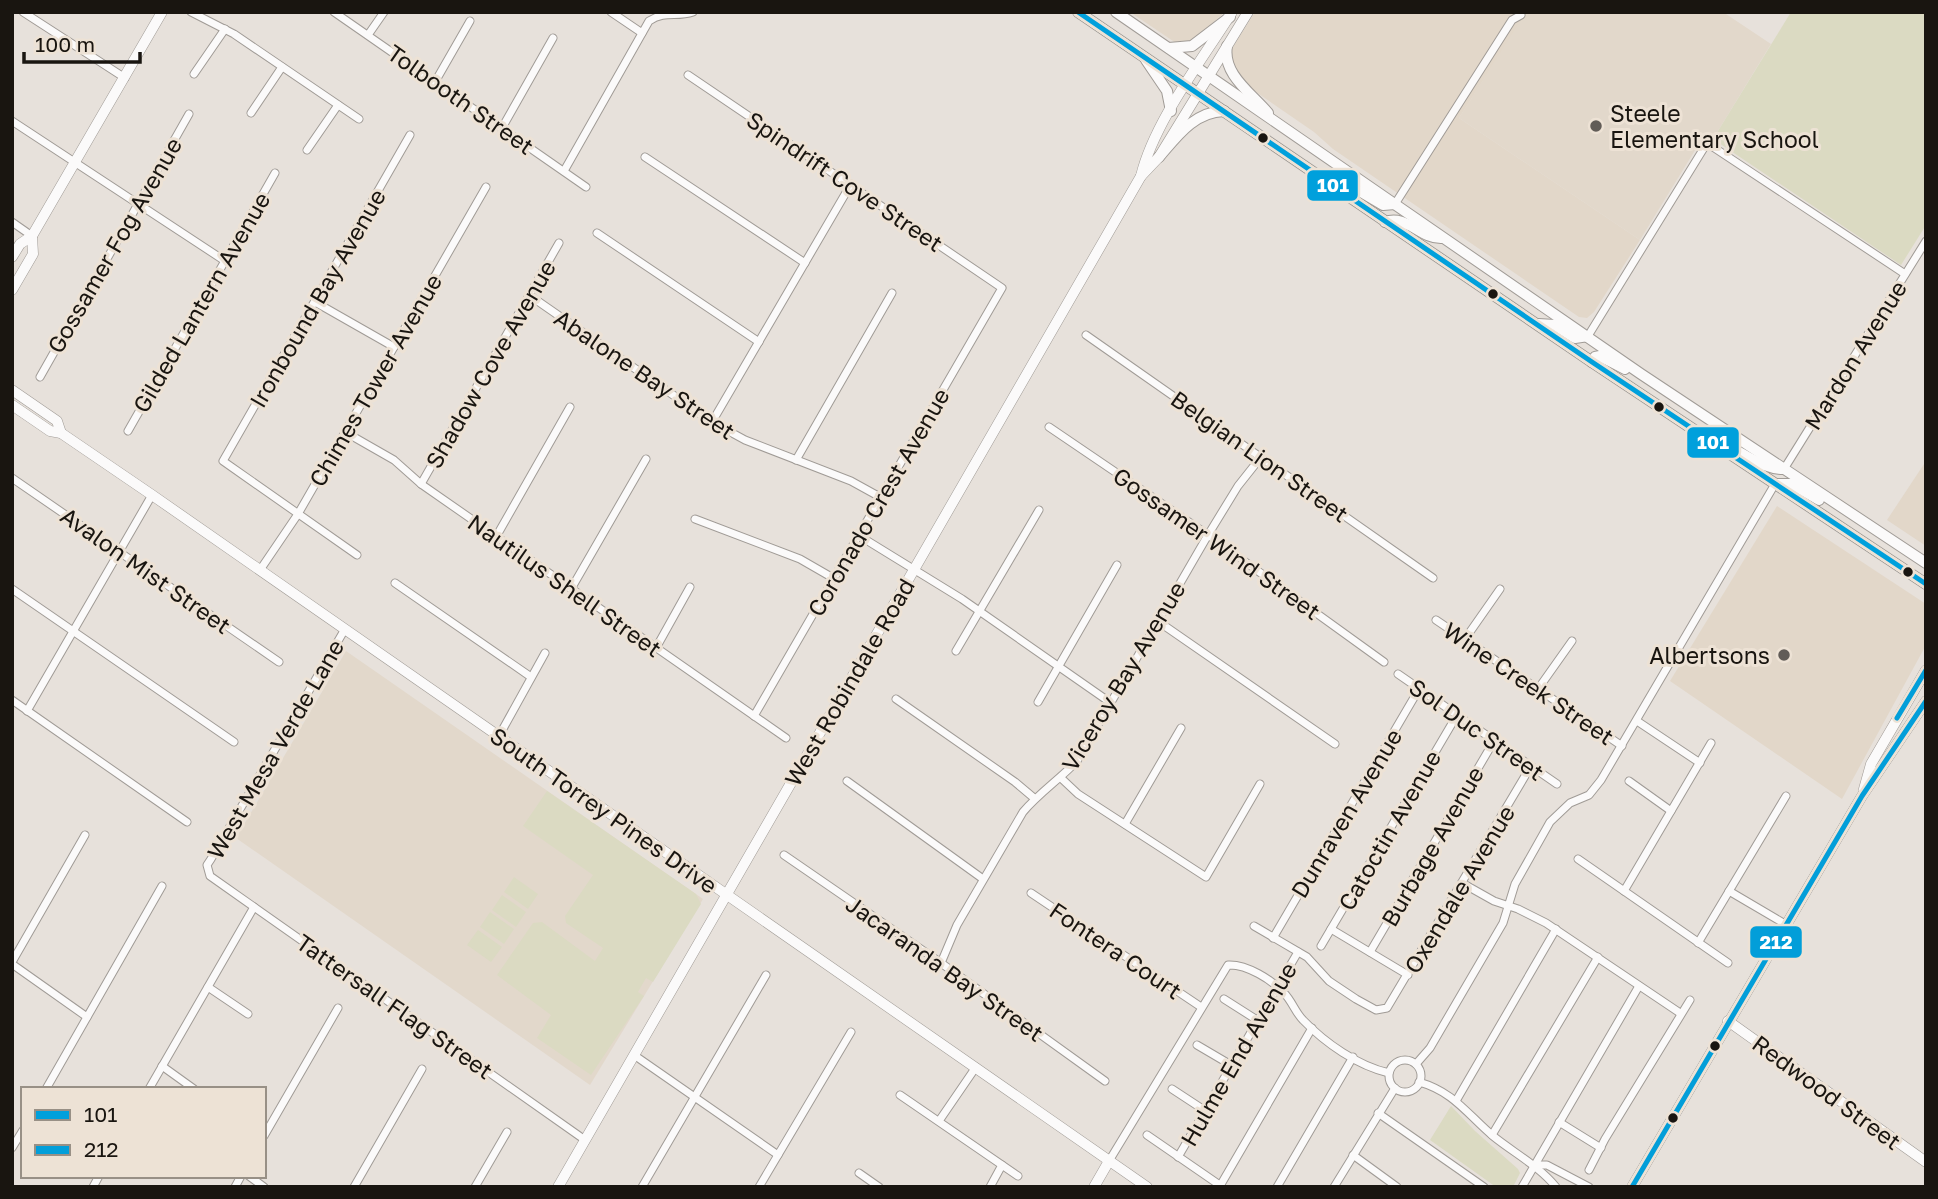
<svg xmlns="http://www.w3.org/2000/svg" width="1938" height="1199" font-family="'Golos Text',sans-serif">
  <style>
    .built { fill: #e2d7c9 }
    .education { fill: #e2d8cb }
    .green { fill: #dbdac2 }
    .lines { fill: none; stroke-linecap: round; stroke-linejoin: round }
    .street-casing { stroke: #a09b96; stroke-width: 9 }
    .secondary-casing { stroke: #a09b96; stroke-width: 11 }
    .primary-casing { stroke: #a09b96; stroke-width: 12 }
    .street { stroke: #fbfafa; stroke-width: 7 }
    .secondary { stroke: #fbfafa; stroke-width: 10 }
    .primary { stroke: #fbfafa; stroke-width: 10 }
    .bus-1-casing { stroke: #ede2d5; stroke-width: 10 }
    .bus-2-casing { stroke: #ede2d5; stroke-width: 10 }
    .bus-1 { stroke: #00a0dc; stroke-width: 5 }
    .bus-2 { stroke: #029ed9; stroke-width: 5 }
    .poi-dot { fill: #615c57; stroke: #ede2d5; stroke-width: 2.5 }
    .bus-dot { fill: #191510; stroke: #ede2d5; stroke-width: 2.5 }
    .labels { text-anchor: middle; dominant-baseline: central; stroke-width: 6; stroke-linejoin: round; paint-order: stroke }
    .street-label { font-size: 23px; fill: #191510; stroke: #ede2d5 }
    .poi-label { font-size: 23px; fill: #191510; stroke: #ede2d5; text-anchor: start }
    .line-badge { stroke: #ede2d5; stroke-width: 2.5 }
    .badge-label { font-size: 19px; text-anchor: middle; font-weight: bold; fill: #fff }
  </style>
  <rect width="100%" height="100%" fill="#e7e1db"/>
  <!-- built -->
  <g class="built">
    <path d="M1130,12H1225L1190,43H1176Z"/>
    <path d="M1255,12H1510L1522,20L1459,118L1640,240L1594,312L1587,318L1579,317L1333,149L1314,132L1253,90L1232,66L1231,50Z"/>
    <path d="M1926,461V546L1887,520Z"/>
    <path d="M1777,506L1926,604V645L1842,799L1670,681Z"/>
  </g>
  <!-- education -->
  <g class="education">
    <path d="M1510,12H1723L1771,44L1713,139L1705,134L1640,240L1459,118L1521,20Z"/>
    <path d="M346,651L703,899L590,1085L236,838Z"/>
  </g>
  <!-- green -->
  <g class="green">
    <path d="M1791,12H1926V225L1901,265L1713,139Z"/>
    <path d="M547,791L696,894L701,904L653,982L646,978L638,992L644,996L591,1075L537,1038L551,1015L497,975L533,923L542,922L595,961L603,948L566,923L565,916L593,875L523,826Z"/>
    <path d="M514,877L538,894L528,909L504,892Z"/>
    <path d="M502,895L526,912L516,927L492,910Z"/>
    <path d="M490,912L514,929L504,944L480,927Z"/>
    <path d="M478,930L502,947L491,962L467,945Z"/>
    <path d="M1451,1106L1475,1131L1518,1169L1520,1173L1513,1187H1496L1430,1140Z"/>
  </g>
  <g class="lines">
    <defs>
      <g id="street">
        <path d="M23,12L125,78"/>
        <path d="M191,12L234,34L359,119"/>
        <path d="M334,12L586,187"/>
        <path d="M611,12L642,33"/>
        <path d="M368,35L384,12"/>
        <path d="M194,74L225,29"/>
        <path d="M688,75L1002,288L754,716"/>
        <path d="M435,82L470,21"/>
        <path d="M251,113L282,67"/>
        <path d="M12,121L225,261"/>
        <path d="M502,128L553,38"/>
        <path d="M307,150L338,105"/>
        <path d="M645,157L805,263"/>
        <path d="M564,171L649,21C666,10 676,18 693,12"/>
        <path d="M1395,204L1512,20L1521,15"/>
        <path d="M12,222L32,236"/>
        <path d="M597,233L759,342"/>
        <path d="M529,295L712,422L745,440L851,481L880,497"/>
        <path d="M315,302L394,347"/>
        <path d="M1086,335L1433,578"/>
        <path d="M1588,336L1707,143L1905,274"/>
        <path d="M40,377L189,114"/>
        <path d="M712,422L851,184"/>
        <path d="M1049,427L1208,535L1384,662"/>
        <path d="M128,431L275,173"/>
        <path d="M345,432L394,460L421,484L786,738"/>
        <path d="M796,460L892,293"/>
        <path d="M1784,469L1926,241"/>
        <path d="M12,478L279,662"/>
        <path d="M421,484L559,243"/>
        <path d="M695,519L800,559L833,578"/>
        <path d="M858,535L962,599L1111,703"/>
        <path d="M496,537L570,407"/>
        <path d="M357,555L223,461L410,135"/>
        <path d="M260,570L298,514L486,187"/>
        <path d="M395,583L531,677"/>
        <path d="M12,589L234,742"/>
        <path d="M571,589L646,459"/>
        <path d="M1436,620L1622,746"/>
        <path d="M1159,622L1335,744"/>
        <path d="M345,629L211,859L207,865L210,876L585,1140"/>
        <path d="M1465,639L1500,589"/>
        <path d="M656,648L690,587"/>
        <path d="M956,651L1039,510"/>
        <path d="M1398,674L1557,784"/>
        <path d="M1538,689L1572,641"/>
        <path d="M896,699L1015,782L1034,798"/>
        <path d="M12,700L187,822"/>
        <path d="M1038,702L1117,565"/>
        <path d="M27,711L152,495"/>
        <path d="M1637,721L1700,763"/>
        <path d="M499,736L545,653"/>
        <path d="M1061,778L1078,794L1206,877L1260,784"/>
        <path d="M847,781L983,879"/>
        <path d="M1629,781L1671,811"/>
        <path d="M1125,824L1181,728"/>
        <path d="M784,855L941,963L1105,1081"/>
        <path d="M1578,859L1728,963"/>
        <path d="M1462,883L1494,901L1518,909L1546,923L1680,1013"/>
        <path d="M1624,891L1711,743"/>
        <path d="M1729,891L1785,924"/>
        <path d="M1031,893L1201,1007"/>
        <path d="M1254,926L1307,957L1329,981L1356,999L1376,1010L1387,1008L1531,766"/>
        <path d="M1331,929L1408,975"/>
        <path d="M1273,938L1419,689"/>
        <path d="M1698,943L1786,796"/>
        <path d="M1321,946L1457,715"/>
        <path d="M1370,952L1494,741"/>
        <path d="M12,962L85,835"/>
        <path d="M941,963L957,925L1023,812C1039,793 1060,779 1077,761L1208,535L1238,486L1261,457"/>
        <path d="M12,964L87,1017"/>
        <path d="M208,987L248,1014"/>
        <path d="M1224,999L1257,1020"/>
        <path d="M1197,1045L1231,1065"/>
        <path d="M634,1055L778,1155"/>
        <circle cx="1405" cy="1076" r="16"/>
        <path d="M1416,1064L1430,1048L1503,923L1515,884L1550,822L1570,803L1589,795L1601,780L1775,484"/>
        <path d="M162,1066L194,1089"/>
        <path d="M1419,1082C1454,1092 1467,1114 1493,1136C1514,1153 1539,1166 1556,1187"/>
        <path d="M46,1089L162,886"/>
        <path d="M149,1089L254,907"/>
        <path d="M1172,1089L1204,1110"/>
        <path d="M900,1095L1018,1176"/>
        <path d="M1456,1101L1556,929"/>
        <path d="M1378,1113L1484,1187"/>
        <path d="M939,1121L976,1067"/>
        <path d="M1559,1122L1601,1148"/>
        <path d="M1147,1135L1221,1186"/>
        <path d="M1492,1135L1598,957"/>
        <path d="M264,1136L338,1008"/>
        <path d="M12,1148L23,1130"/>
        <path d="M1353,1155L1397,1187"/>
        <path d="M1178,1157L1298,952"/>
        <path d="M1109,1161L1228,965C1247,964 1272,980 1284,993C1292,1001 1295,1012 1303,1020C1325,1043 1358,1066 1389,1073"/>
        <path d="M1534,1165H1547L1589,1187"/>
        <path d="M1589,1170L1605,1139L1690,1000"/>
        <path d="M859,1173L879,1187"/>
        <path d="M249,1176L264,1187"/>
        <path d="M1220,1186L1312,1028"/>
        <path d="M93,1187L99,1176"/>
        <path d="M235,1187L241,1176"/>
        <path d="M354,1187L422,1069"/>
        <path d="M475,1187L507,1132"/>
        <path d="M642,1187L766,975"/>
        <path d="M759,1187L851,1032"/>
        <path d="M990,1187L1002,1165"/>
        <path d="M1277,1187L1353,1057"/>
        <path d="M1334,1187L1395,1088"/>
        <path d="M1522,1187L1639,986"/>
      </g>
      <g id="secondary">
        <path d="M1141,176C1154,122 1202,60 1232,12"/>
        <path d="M12,257L20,244L32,236L162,12"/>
        <path d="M12,290L33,254L32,236"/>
        <path d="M12,390L57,421L61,433"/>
        <path d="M12,405L50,431L61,433L152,495L1147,1187"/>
        <path d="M1864,789L1871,764L1926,670"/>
        <path d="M1728,1021L1926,1162"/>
        <path d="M558,1187L1141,176L1159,157L1248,12"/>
        <path d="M1094,1187L1109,1161"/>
        <path d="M1632,1187L1862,796L1926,701"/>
      </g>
      <g id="primary">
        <path d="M1078,12L1592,362L1926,584"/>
        <path d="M1116,12L1641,374L1926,563"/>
        <path d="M1227,46C1222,74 1251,93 1268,113"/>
        <path d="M1169,48L1192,46L1230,17"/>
        <path d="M1146,60L1167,91L1171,111"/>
        <path d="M1159,157C1177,136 1194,112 1224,111"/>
        <path d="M1334,185L1356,189L1383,205L1395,204"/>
        <path d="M1385,222C1407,214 1420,239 1442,238"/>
        <path d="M1538,324L1555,325L1575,338L1588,336"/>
        <path d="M1592,362L1595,357L1600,356L1625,369"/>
        <path d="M1730,448C1748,455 1763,469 1783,469"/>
        <path d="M1775,484H1792L1819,500"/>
      </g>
    </defs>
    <!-- street casing -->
    <use href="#street" class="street-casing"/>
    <!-- secondary casing -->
    <use href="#secondary" class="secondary-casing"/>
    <!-- primary casing -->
    <use href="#primary" class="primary-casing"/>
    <!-- street -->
    <use href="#street" class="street"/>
    <!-- secondary -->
    <use href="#secondary" class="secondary"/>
    <!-- primary -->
    <use href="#primary" class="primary"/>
    <defs>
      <path id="bus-1" d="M1078,12L1592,362L1926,584"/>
      <g id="bus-2">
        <path d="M1897,718L1926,670"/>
        <path d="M1632,1187L1862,796L1926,701"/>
      </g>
    </defs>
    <!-- bus-1 casing -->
    <use href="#bus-1" class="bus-1-casing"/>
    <!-- bus-2 casing -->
    <use href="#bus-2" class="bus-2-casing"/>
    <!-- bus-1 -->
    <use href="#bus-1" class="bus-1"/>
    <!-- bus-2 -->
    <use href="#bus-2" class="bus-2"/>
  </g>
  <!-- markers -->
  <g class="poi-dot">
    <circle cx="1596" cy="126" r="7"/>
    <circle cx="1784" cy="655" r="7"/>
  </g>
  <g class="bus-dot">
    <circle cx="1263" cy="138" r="6"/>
    <circle cx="1493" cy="294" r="6"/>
    <circle cx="1659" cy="407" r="6"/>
    <circle cx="1908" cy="572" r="6"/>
    <circle cx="1715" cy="1046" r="6"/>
    <circle cx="1673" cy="1118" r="6"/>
  </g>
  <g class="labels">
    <!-- street labels -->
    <g class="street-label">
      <text transform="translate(461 99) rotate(35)">Tolbooth Street</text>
      <text transform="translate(845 181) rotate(34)">Spindrift Cove Street</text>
      <text transform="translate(114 245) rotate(-60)">Gossamer Fog Avenue</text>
      <text transform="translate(317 298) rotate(-60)">Ironbound Bay Avenue</text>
      <text transform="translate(201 302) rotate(-60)">Gilded Lantern Avenue</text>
      <text transform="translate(1855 355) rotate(-58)">Mardon Avenue</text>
      <text transform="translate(490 364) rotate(-60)">Shadow Cove Avenue</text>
      <text transform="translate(645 374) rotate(34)">Abalone Bay Street</text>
      <text transform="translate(375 380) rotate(-60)">Chimes Tower Avenue</text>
      <text transform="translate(1260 456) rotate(35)">Belgian Lion Street</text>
      <text transform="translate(878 502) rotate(-60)">Coronado Crest Avenue</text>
      <text transform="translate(1217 543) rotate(35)">Gossamer Wind Street</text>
      <text transform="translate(146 570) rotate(35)">Avalon Mist Street</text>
      <text transform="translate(565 585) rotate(35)">Nautilus Shell Street</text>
      <text transform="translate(1123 676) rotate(-59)">Viceroy Bay Avenue</text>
      <text transform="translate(849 682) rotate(-60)">West Robindale Road</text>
      <text transform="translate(1529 683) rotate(34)">Wine Creek Street</text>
      <text transform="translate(1477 729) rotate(35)">Sol Duc Street</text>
      <text transform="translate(275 749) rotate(-60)">West Mesa Verde Lane</text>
      <text transform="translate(604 810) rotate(35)">South Torrey Pines Drive</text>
      <text transform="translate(1346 813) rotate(-59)">Dunraven Avenue</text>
      <text transform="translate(1389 830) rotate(-60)">Catoctin Avenue</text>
      <text transform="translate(1432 846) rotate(-60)">Burbage Avenue</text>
      <text transform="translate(1459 889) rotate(-59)">Oxendale Avenue</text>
      <text transform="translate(1116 950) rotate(34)">Fontera Court</text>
      <text transform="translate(945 968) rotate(35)">Jacaranda Bay Street</text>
      <text transform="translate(395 1006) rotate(35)">Tattersall Flag Street</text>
      <text transform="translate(1238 1054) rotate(-60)">Hulme End Avenue</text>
      <text transform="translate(1827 1092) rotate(36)">Redwood Street</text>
    </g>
    <!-- poi labels -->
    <g class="poi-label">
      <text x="1610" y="113">Steele<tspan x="1610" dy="26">Elementary School</tspan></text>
      <text x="1770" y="655" text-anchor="end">Albertsons</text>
    </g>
  </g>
  <g class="line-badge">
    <rect x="1306" y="169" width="53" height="33" rx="7" fill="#00a0dc"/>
    <rect x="1686" y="426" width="54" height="33" rx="7" fill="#00a0dc"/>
    <rect x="1749" y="925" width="54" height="34" rx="7" fill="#029ed9"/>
  </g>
  <g class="badge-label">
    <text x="1333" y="192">101</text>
    <text x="1713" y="449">101</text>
    <text x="1776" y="949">212</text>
  </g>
  <!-- border -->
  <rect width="1938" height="1199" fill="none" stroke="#191510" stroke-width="28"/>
  <!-- legend -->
  <rect x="21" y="1087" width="245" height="91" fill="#ede2d5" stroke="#989086" stroke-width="2"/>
  <rect x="35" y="1110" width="35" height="10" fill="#00a0dc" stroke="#989086" stroke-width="2"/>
  <text x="84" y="1122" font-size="21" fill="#191510">101</text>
  <rect x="35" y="1145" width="35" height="10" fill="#029ed9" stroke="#989086" stroke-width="2"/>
  <text x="84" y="1157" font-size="21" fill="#191510">212</text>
  <!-- scale -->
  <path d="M24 52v10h116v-10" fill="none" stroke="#191510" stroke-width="3.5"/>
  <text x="35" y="52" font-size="21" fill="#191510" stroke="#ede2d5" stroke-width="5" paint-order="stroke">100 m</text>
</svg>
